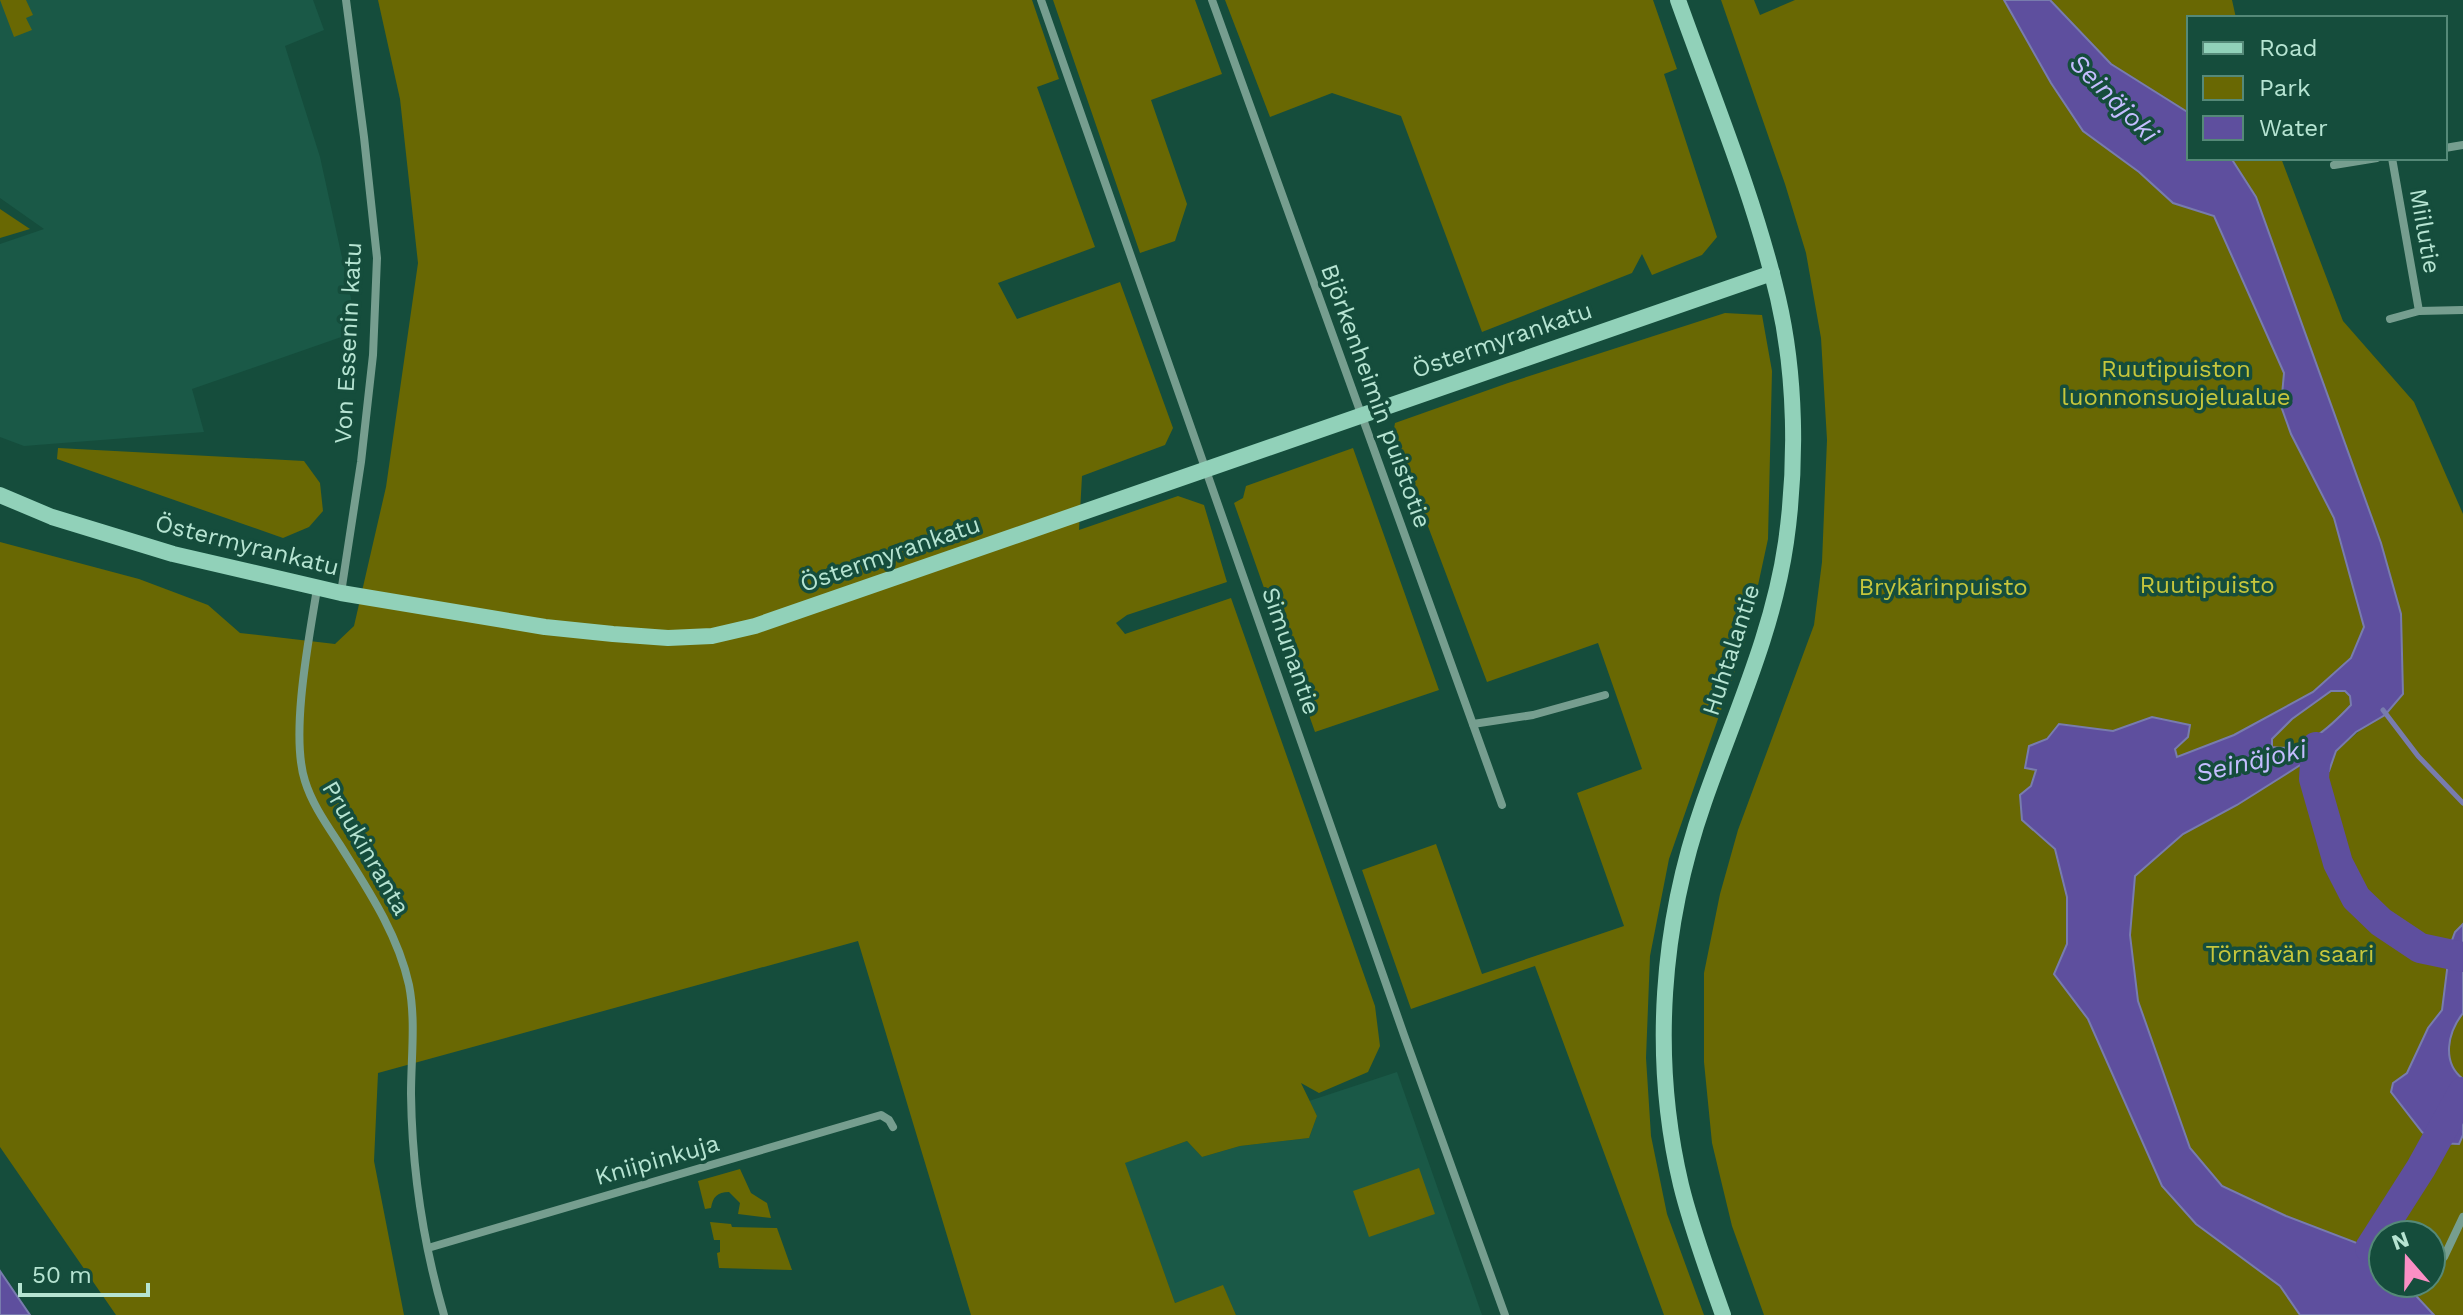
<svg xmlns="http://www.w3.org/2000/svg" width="2463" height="1315" font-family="'Work Sans',sans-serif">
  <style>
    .built { fill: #1a5947 }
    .green { fill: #696803 }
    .water { fill: #5e4f9e; stroke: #787cae; stroke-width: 2; fill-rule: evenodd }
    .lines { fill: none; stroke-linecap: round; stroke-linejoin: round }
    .stream { stroke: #787cae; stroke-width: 5 }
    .river { stroke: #5e4f9e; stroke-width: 30 }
    .street { stroke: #769e8f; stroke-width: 8 }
    .secondary { stroke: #91d1b9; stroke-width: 16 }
    .labels { text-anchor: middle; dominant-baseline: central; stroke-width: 7; stroke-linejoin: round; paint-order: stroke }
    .street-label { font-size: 24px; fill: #b6e4d2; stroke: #154d3c }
    .park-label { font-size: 24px; fill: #c6c63c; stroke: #154d3c }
    .water-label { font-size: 26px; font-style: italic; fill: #c4bdff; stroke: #154d3c }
  </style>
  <rect width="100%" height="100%" fill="#154d3c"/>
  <!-- built -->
  <g class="built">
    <path d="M0,0H313L324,30L285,46L320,157L352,303L347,335L192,389L204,432L24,446L0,437V244L44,229L0,198Z"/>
    <path d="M1397,1072L1482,1315H1236L1223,1286L1175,1303L1124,1163L1187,1141L1202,1157L1240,1146L1309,1138L1317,1116L1309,1101Z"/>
  </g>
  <!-- green -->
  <g class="green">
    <path d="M0,0H26L33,15L26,18L32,30L14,37Z"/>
    <path d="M378,0H1032L1059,79L1037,87L1095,247L998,283L1017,319L1120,282L1173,428L1165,445L1082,476L1079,530L1178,496L1204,505L1227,582L1127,615L1116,623L1125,634L1231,598L1375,1006L1380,1046L1368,1072L1319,1093L1301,1083L1317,1116L1309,1138L1240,1146L1202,1157L1187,1141L1125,1163L1175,1303L1223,1285L1236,1315H971L858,941L378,1073L374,1161L404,1315H116L0,1147V542L139,579L208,605L240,633L335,644L354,626L386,487L418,263L400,99Z"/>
    <path d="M1053,0H1195L1222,74L1151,100L1187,204L1175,241L1140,253Z"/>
    <path d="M1225,0H1653L1677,69L1664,74L1717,237L1702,255L1652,275L1642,254L1632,273L1482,332L1401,116L1332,93L1270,117Z"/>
    <path d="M1721,0H1754L1760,15L1795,0H2004L2051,83L2083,131L2139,172L2173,203L2214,216L2284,373L2282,406L2291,434L2334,518L2364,627L2351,658L2313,692L2234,735L2177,758L2175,749L2188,737L2189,725L2152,717L2113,731L2059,724L2036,770L2022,820L2055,849L2067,897V944L2054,975L2088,1019L2162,1186L2196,1224L2280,1286L2300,1315H1764L1732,1226L1712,1143L1704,1062V973L1720,894L1738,830L1814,625L1822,562L1827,440L1821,338L1806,253L1785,184Z"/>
    <path d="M2050,0H2232L2236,18H2189V113L2111,64Z"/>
    <path d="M2231,158H2281L2343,321L2414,402L2463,514V1315H2434L2404,1283H2431V1235H2383V1261L2370,1248L2286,1216L2222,1186L2190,1148L2138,1001L2130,935L2135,876L2183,834L2237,805L2291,768L2302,764L2329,771L2336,751L2403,693L2401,614L2381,543L2256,197Z"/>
    <path d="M0,209L30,229L0,238Z"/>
    <path d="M1725,313L1762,315L1772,371L1768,539L1747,636L1669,859L1650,956L1646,1058L1651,1136L1667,1214L1704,1315H1664L1535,966L1411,1009L1362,870L1436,844L1482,974L1624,926L1577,793L1642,769L1598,643L1487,682L1393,434L1395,423L1508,383Z"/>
    <path d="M58,448L304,461L320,483L323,511L309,527L283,538L57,459Z"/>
    <path d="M1353,448L1439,690L1315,732L1234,503L1243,498L1246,486Z"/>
    <path d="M2331,691H2345L2350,696L2351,705C2331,726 2304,753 2272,747V739L2292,719Z"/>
    <path d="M1419,1168L1435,1214L1369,1237L1353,1191Z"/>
    <path d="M740,1169L751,1193L767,1203L771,1218L738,1214L740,1203L729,1192C717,1192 713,1197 711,1208L705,1209L698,1181Z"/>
    <path d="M710,1222L731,1224L732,1227L777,1228L792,1270L719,1268L717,1253L720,1252V1240H714Z"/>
  </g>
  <!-- water -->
  <g class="water">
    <path d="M2004,0H2050L2111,64L2189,113V158H2231L2256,197L2381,543L2401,614L2403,694L2385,715L2356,732L2336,751L2329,771L2315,773L2302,764L2237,805L2183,834L2135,876L2130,935L2138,1001L2190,1148L2222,1186L2286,1216L2370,1248L2383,1261V1283H2404L2434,1315H2300L2280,1286L2196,1224L2162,1186L2088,1019L2054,974L2067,944V897L2055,849L2022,820L2020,795L2031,786L2036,770L2025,768L2029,746L2047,739L2059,724L2113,731L2152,717L2190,725L2188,737L2175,749L2177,757L2234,735L2313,692L2351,658L2364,627L2334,518L2291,434L2281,406L2284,373L2214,216L2173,203L2139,172L2083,131L2051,83ZM2331,691H2345L2350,696L2351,705C2331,726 2304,753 2272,747V739L2292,719Z"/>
    <path d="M2463,924V1013C2448,1032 2441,1062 2463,1079V1135L2459,1144L2435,1143L2422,1132L2391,1092L2393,1083L2407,1073L2428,1028L2442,1010L2447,970V954L2455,932Z"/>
    <path d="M0,1271L30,1315H0Z"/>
  </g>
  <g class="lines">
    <!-- stream -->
    <path class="stream" d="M2383,710L2418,756L2463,803"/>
    <!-- river -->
    <g class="river">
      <path d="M2316,747L2314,779L2338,863L2356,898L2381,922L2420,948L2463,957"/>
      <path d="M2370,1248L2421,1168L2463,1092"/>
    </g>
    <!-- street -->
    <g class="street">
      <path d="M1041,0L1404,1035L1505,1315"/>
      <path d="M1212,0L1502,805"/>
      <path d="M2445,148L2463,145"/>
      <path d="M2392,158L2419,311"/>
      <path d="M2334,165L2377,158"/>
      <path d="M2390,319L2419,311L2463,310"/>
      <path d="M317,589C309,638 290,735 305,781C312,804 327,825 340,845C367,888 398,934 409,985C416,1021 411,1058 411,1094C412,1169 423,1243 444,1315"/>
      <path d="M341,593L361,462L373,355L377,258L364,137L346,0"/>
      <path d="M1473,724L1533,715L1605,695"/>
      <path d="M428,1248L881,1115L889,1120L893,1127"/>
      <path d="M2444,1257L2463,1217"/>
    </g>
    <!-- secondary -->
    <g class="secondary">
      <path d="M1678,0C1713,98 1754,196 1778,298C1796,375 1797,464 1786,542C1773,633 1734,716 1704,802C1661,925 1651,1058 1681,1185C1692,1230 1708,1272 1723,1315"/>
      <path d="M0,495L52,517L173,554L341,593L545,627L613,634L668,638L712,636L755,626L1772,273"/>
    </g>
  </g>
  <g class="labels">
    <!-- street labels -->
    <g class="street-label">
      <text transform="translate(2425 231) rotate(80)">Miilutie</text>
      <text transform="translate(1502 340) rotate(-19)">Östermyrankatu</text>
      <text transform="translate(348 343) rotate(-87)">Von Essenin katu</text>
      <text transform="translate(1376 396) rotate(70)">Björkenheimin puistotie</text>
      <text transform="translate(247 545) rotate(14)">Östermyrankatu</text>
      <text transform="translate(890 554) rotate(-19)">Östermyrankatu</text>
      <text transform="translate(1731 650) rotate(-72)">Huhtalantie</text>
      <text transform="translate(1291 651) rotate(71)">Simunantie</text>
      <text transform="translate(366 848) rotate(60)">Pruukinranta</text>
      <text transform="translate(657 1160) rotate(-16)">Kniipinkuja</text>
    </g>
    <!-- park labels -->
    <g class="park-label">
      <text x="2176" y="369">Ruutipuiston<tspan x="2176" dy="28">luonnonsuojelualue</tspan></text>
      <text x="2207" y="585">Ruutipuisto</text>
      <text x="1943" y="587">Brykärinpuisto</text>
      <text x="2290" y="954">Törnävän saari</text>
    </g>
    <!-- water labels -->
    <g class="water-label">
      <text transform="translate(2114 98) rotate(45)">Seinäjoki</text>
      <text transform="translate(2251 761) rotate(-13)">Seinäjoki</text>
    </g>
  </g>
  <!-- legend -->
  <rect x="2187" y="16" width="260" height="144" fill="#154d3c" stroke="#558978" stroke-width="2"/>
  <rect x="2203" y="42" width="40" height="12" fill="#91d1b9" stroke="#558978" stroke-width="2"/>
  <text x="2259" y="56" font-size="24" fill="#b6e4d2">Road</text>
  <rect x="2203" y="76" width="40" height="24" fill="#696803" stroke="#558978" stroke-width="2"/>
  <text x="2259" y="96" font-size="24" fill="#b6e4d2">Park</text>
  <rect x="2203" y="116" width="40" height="24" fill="#5e4f9e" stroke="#558978" stroke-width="2"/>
  <text x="2259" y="136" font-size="24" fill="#b6e4d2">Water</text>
  <!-- north arrow -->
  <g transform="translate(2407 1259) rotate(340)"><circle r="38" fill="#154d3c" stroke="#558978" stroke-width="2"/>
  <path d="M0-6L14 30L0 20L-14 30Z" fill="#fb8fc5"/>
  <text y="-12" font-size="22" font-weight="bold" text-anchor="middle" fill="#b6e4d2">N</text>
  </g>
  <!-- scale -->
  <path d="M20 1283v12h128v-12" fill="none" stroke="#b6e4d2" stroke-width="4"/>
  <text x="32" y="1283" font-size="24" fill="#b6e4d2" stroke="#154d3c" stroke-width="6" paint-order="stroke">50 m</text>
</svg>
